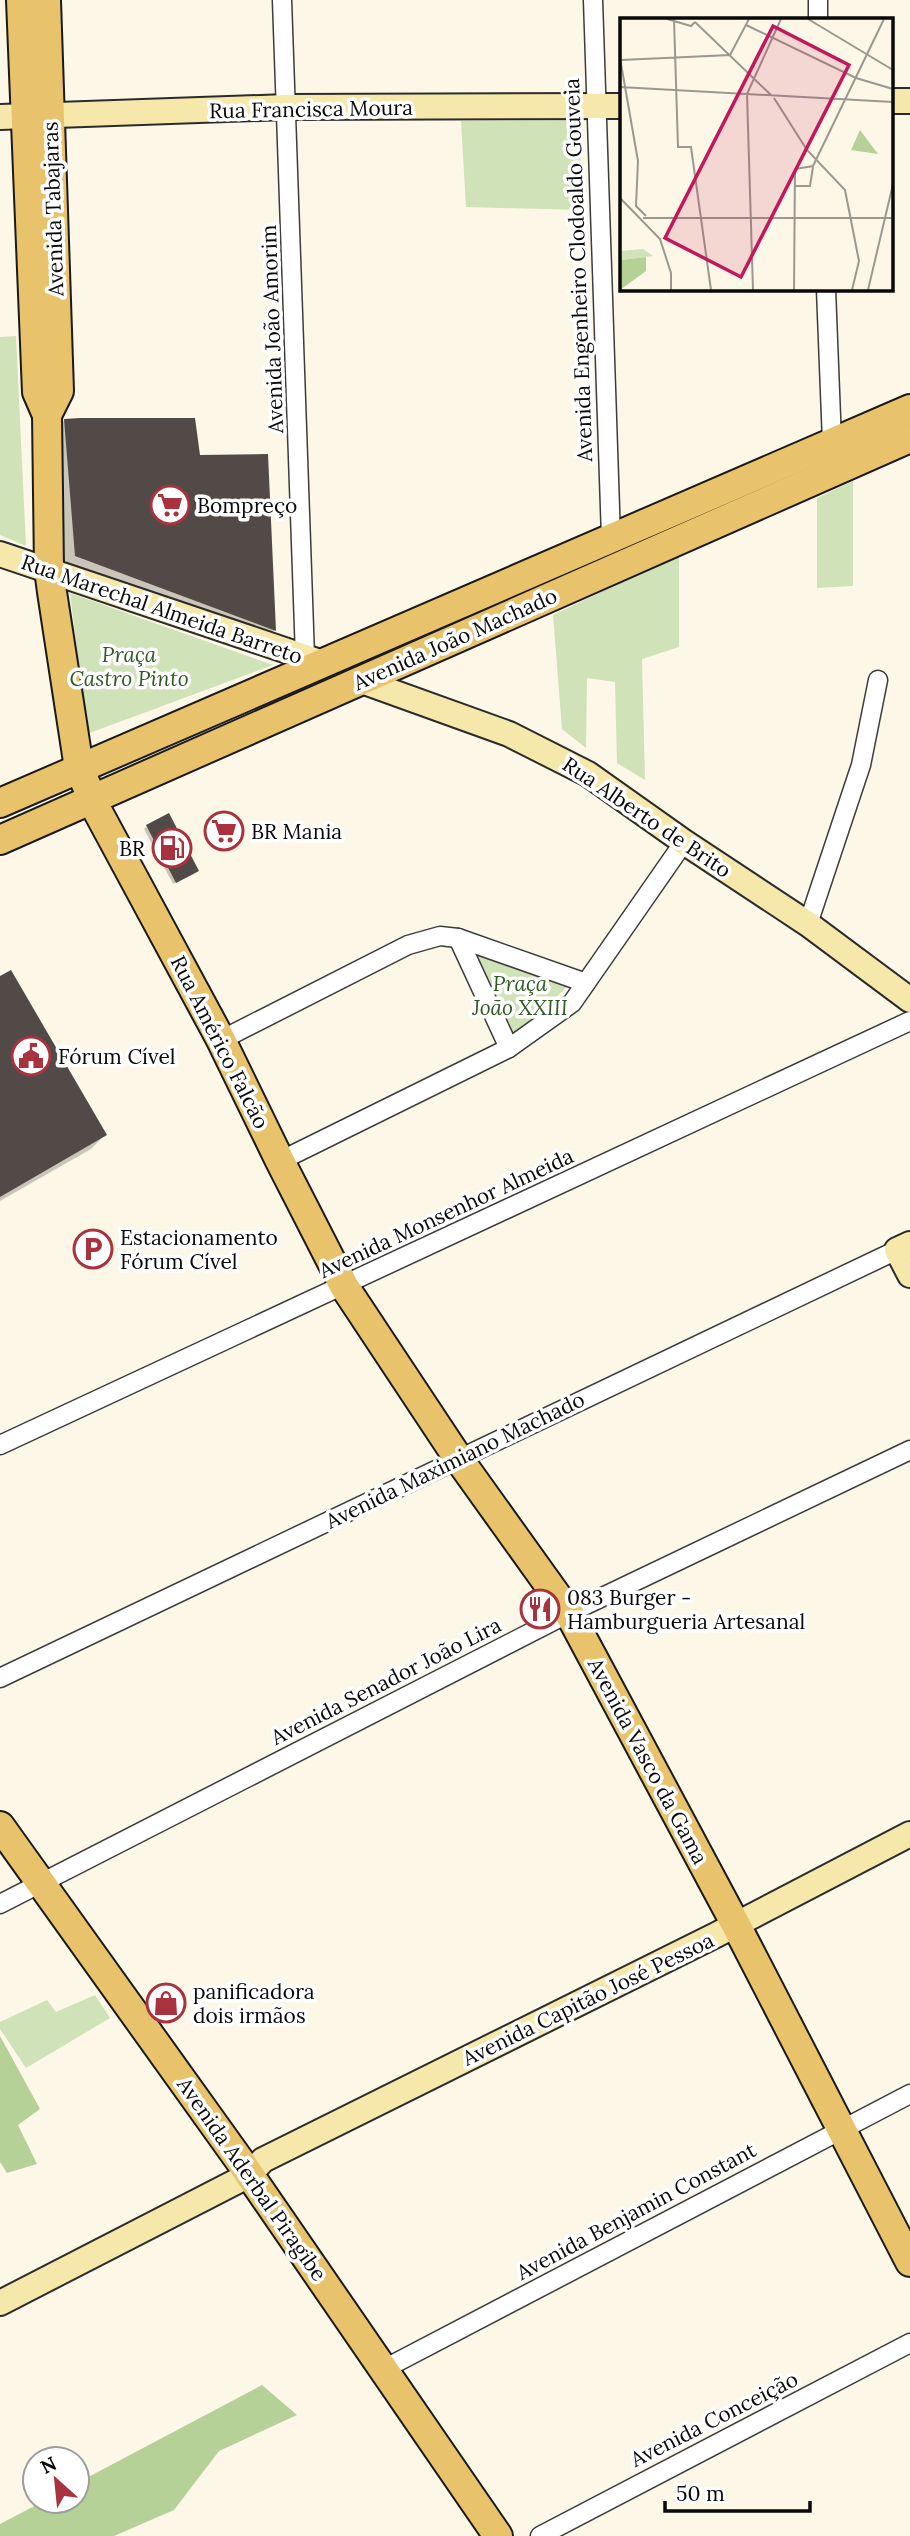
<svg xmlns="http://www.w3.org/2000/svg" width="910" height="2536" font-family="Lora,serif">
  <style>
    .green { fill: #d0e2b7 }
    .forest { fill: #b5d198 }
    .shadow { fill: #0003 }
    .building { fill: #514a47 }
    .lines { fill: none; stroke-linecap: round; stroke-linejoin: round }
    .street-casing { stroke: #3c3c3c; stroke-width: 21 }
    .secondary-casing { stroke: #2b2b2b; stroke-width: 28 }
    .primary-casing { stroke: #1a1a1a; stroke-width: 32 }
    .street { stroke: #fff; stroke-width: 18 }
    .secondary { stroke: #f6e8aa; stroke-width: 24 }
    .primary { stroke: #e9c26c; stroke-width: 28 }
    .labels { text-anchor: middle; dominant-baseline: central; stroke-width: 7; stroke-linejoin: round; paint-order: stroke }
    .street-label { font-size: 21px; fill: #090909; stroke: #fff }
    .poi-label { font-size: 21px; fill: #090909; stroke: #fff; text-anchor: start }
    .park-label { font-size: 21px; font-style: italic; fill: #315922; stroke: #fff }
    .inset-road { fill: none; stroke: #9b988f; stroke-width: 2 }
    .view { fill: #c2185b; fill-opacity: 0.15; stroke: #c2185b; stroke-width: 3.5 }
    .inset-edge { fill: none; stroke: #090909; stroke-width: 3.5 }
  </style>
  <rect width="100%" height="100%" fill="#fdf7e8"/>
  <!-- green -->
  <g class="green">
    <path d="M579,120L583,210L466,207L461,121Z"/>
    <path d="M16,336L26,546L0,535V337Z"/>
    <path d="M853,481V586L817,588V498Z"/>
    <path d="M679,555V647L642,659L645,780L617,763L615,682L587,678L586,748L562,729L553,615Z"/>
    <path d="M70,593L273,665L87,734Z"/>
    <path d="M472,952L569,985L511,1040Z"/>
    <path d="M95,1995L110,2018L26,2068L0,2029V2022L47,2000L56,2012Z"/>
  </g>
  <!-- forest -->
  <g class="forest">
    <path d="M0,2036L40,2109L18,2125L37,2164L7,2173L0,2162Z"/>
    <path d="M262,2385L297,2415L219,2451L174,2510L114,2536H0V2524L44,2501H77V2483Z"/>
  </g>
  <!-- shadow -->
  <g class="shadow">
    <path d="M64,421L199,457L267,456L274,631L260,644L61,570L50,435Z"/>
    <path d="M147,826L194,874L173,884L144,829Z"/>
    <path d="M0,978L105,1135L91,1149L0,1201Z"/>
  </g>
  <!-- building -->
  <g class="building">
    <path d="M80,418H195L200,455L268,454L276,631L75,556L64,419Z"/>
    <path d="M169,813L199,871L176,883L146,825Z"/>
    <path d="M11,970L107,1135L0,1197V976Z"/>
  </g>
  <g class="lines">
    <defs>
      <g id="street">
        <path d="M282,0L305,657"/>
        <path d="M593,0L611,538"/>
        <path d="M818,0V19"/>
        <path d="M826,289L832,443"/>
        <path d="M808,924L861,765L878,680"/>
        <path d="M458,938L509,1048"/>
        <path d="M221,1040L408,945L440,936L458,938L586,983"/>
        <path d="M280,1161L509,1048L572,1003L684,842"/>
        <path d="M0,1445L910,1021"/>
        <path d="M0,1678L897,1250"/>
        <path d="M0,1904L569,1613L910,1450"/>
        <path d="M384,2369L910,2094"/>
        <path d="M540,2536L910,2343"/>
      </g>
      <g id="secondary">
        <path d="M891,101H910"/>
        <path d="M0,117L287,107L621,106"/>
        <path d="M0,554L323,663"/>
        <path d="M359,680L509,734L588,774L684,842L808,924L910,1000"/>
        <path d="M910,1244L897,1250L910,1275"/>
        <path d="M0,2303L249,2175L263,2160L716,1935L910,1834"/>
      </g>
      <g id="primary">
        <path d="M21,0L37,392L47,415L49,569L52,592L79,768L98,812L221,1040L280,1161L344,1286L458,1458L569,1613L736,1925L910,2262"/>
        <path d="M46,0L59,391L47,415"/>
        <path d="M0,803L910,409"/>
        <path d="M0,840L910,438"/>
        <path d="M0,1826L240,2161L498,2536"/>
      </g>
    </defs>
    <!-- street casing -->
    <use href="#street" class="street-casing"/>
    <!-- secondary casing -->
    <use href="#secondary" class="secondary-casing"/>
    <!-- primary casing -->
    <use href="#primary" class="primary-casing"/>
    <!-- street -->
    <use href="#street" class="street"/>
    <!-- secondary -->
    <use href="#secondary" class="secondary"/>
    <!-- primary -->
    <use href="#primary" class="primary"/>
  </g>
  <!-- icons -->
  <defs>
    <symbol id="supermarket-ring" viewBox="-11 -11 22 22"><circle r="9.5" fill="#fff" stroke="#a9323f" stroke-width="1.5"/><path d="M-6-5.5h2.5l.6 2H6L4.5 2H-2.5L-4.4-4H-6ZM-1.5 3.2a1.3 1.3 0 1 0 .1 0ZM3 3.2a1.3 1.3 0 1 0 .1 0Z" fill="#a9323f"/></symbol>
    <symbol id="fuel-ring" viewBox="-11 -11 22 22"><circle r="9.5" fill="#fff" stroke="#a9323f" stroke-width="1.5"/><path d="M-5.5-6h7V0h2V4h1.3V-2.5L3-4.5l.8-.8L6-3V5H2.5V1h-1V6h-7ZM-4.2-4.7v3.2H.2V-4.7Z" fill="#a9323f"/></symbol>
    <symbol id="civic-ring" viewBox="-11 -11 22 22"><circle r="9.5" fill="#fff" stroke="#a9323f" stroke-width="1.5"/><path d="M-.6-6.5H3V-4.5H.6V-3L4-1V1h2V6H-6V1h2V-1L-.6-3ZM-1.2 2.5V6h2.4V2.5Z" fill="#a9323f"/></symbol>
    <symbol id="parking-ring" viewBox="-11 -11 22 22"><circle r="9.5" fill="#fff" stroke="#a9323f" stroke-width="1.5"/><path d="M-3.5-5.5H1a3.5 3.5 0 0 1 0 7H-1V5.5H-3.5ZM-1-3.4V-.6H.8a1.4 1.4 0 0 0 0-2.8Z" fill="#a9323f"/></symbol>
    <symbol id="restaurant-ring" viewBox="-11 -11 22 22"><circle r="9.5" fill="#fff" stroke="#a9323f" stroke-width="1.5"/><path d="M-5-6h1v4h1v-4h1v4h1v-4h1v5L-1.5 .5V6h-2V.5L-5-1ZM5-6V6H3V1.5H1.5Q1.5-4 5-6Z" fill="#a9323f"/></symbol>
    <symbol id="shop-ring" viewBox="-11 -11 22 22"><circle r="9.5" fill="#fff" stroke="#a9323f" stroke-width="1.5"/><path d="M-5-2.5h2.3a2.7 3.5 0 0 1 5.4 0H5L5.5 6h-11ZM-1.5-2.5h3a1.5 2.3 0 0 0-3 0Z" fill="#a9323f"/></symbol>
  </defs>
  <g fill-rule="evenodd">
    <use href="#supermarket-ring" x="148" y="483" width="44" height="44"/>
    <use href="#supermarket-ring" x="202" y="809" width="44" height="44"/>
    <use href="#fuel-ring" x="150" y="826" width="44" height="44"/>
    <use href="#civic-ring" x="9" y="1034" width="44" height="44"/>
    <use href="#parking-ring" x="71" y="1227" width="44" height="44"/>
    <use href="#restaurant-ring" x="518" y="1587" width="44" height="44"/>
    <use href="#shop-ring" x="144" y="1981" width="44" height="44"/>
  </g>
  <g class="labels">
    <!-- street labels -->
    <g class="street-label">
      <text transform="translate(311 109) rotate(-1)">Rua Francisca Moura</text>
      <text transform="translate(53 209) rotate(-92)">Avenida Tabajaras</text>
      <text transform="translate(578 270) rotate(-92)">Avenida Engenheiro Clodoaldo Gouveia</text>
      <text transform="translate(272 329) rotate(-92)">Avenida João Amorim</text>
      <text transform="translate(162 609) rotate(19)">Rua Marechal Almeida Barreto</text>
      <text transform="translate(455 639) rotate(-24)">Avenida João Machado</text>
      <text transform="translate(647 817) rotate(34)">Rua Alberto de Brito</text>
      <text transform="translate(220 1042) rotate(63)">Rua Américo Falcão</text>
      <text transform="translate(446 1213) rotate(-25)">Avenida Monsenhor Almeida</text>
      <text transform="translate(455 1460) rotate(-26)">Avenida Maximiano Machado</text>
      <text transform="translate(386 1681) rotate(-27)">Avenida Senador João Lira</text>
      <text transform="translate(648 1761) rotate(62)">Avenida Vasco da Gama</text>
      <text transform="translate(588 1999) rotate(-26)">Avenida Capitão José Pessoa</text>
      <text transform="translate(252 2179) rotate(55)">Avenida Aderbal Piragibe</text>
      <text transform="translate(636 2211) rotate(-28)">Avenida Benjamin Constant</text>
      <text transform="translate(714 2419) rotate(-27)">Avenida Conceição</text>
    </g>
    <!-- poi labels -->
    <g class="poi-label">
      <text x="197" y="505">Bompreço</text>
      <text x="251" y="831">BR Mania</text>
      <text x="145" y="848" text-anchor="end">BR</text>
      <text x="58" y="1056">Fórum Cível</text>
      <text x="120" y="1237">Estacionamento<tspan x="120" dy="24">Fórum Cível</tspan></text>
      <text x="567" y="1597">083 Burger -<tspan x="567" dy="24">Hamburgueria Artesanal</tspan></text>
      <text x="193" y="1991">panificadora<tspan x="193" dy="24">dois irmãos</tspan></text>
    </g>
    <!-- park labels -->
    <g class="park-label">
      <text x="129" y="654">Praça<tspan x="129" dy="24">Castro Pinto</tspan></text>
      <text x="520" y="983">Praça<tspan x="520" dy="24">João XXIII</tspan></text>
    </g>
  </g>
  <!-- overview -->
  <g transform="translate(620 18)">
    <rect width="273" height="273" fill="#fdf7e8"/>
    <path d="M23,231L33,238L0,242V233Z" fill="#d0e2b7"/>
    <path d="M240,112L258,136L231,132ZM26,239V253L0,272V242Z" fill="#b5d198"/>
    <path class="inset-road" d="M47,1L71,8L75,4M54,1L58,129H71L91,272M188,1L273,52M75,4L151,77M126,7L236,60L273,71M0,40L18,143L16,188L26,198M1,42L110,37L129,1M0,69L273,84M154,80L187,132L225,172L239,243L232,272M175,168H190L193,149M0,180L40,221L51,255V272M23,200H273M133,272L127,76L161,1M174,272L175,151L193,148L264,1M248,272L273,166"/>
    <path class="view" d="M153,8L229,47L121,259L45,220Z"/>
    <rect width="273" height="273" class="inset-edge"/>
  </g>
  <!-- north arrow -->
  <g transform="translate(56 2480) rotate(333)"><circle r="33" fill="#ffffff" stroke="#9d9d9d" stroke-width="2"/>
  <path d="M0-5L12 26L0 18L-12 26Z" fill="#a9323f"/>
  <text y="-10" font-size="19" font-weight="bold" text-anchor="middle" fill="#090909">N</text>
  </g>
  <!-- scale -->
  <path d="M665 2501v10h145v-10" fill="none" stroke="#090909" stroke-width="3.5"/>
  <text x="676" y="2501" font-size="21" fill="#090909" stroke="#ffffff" stroke-width="5" paint-order="stroke">50 m</text>
</svg>
